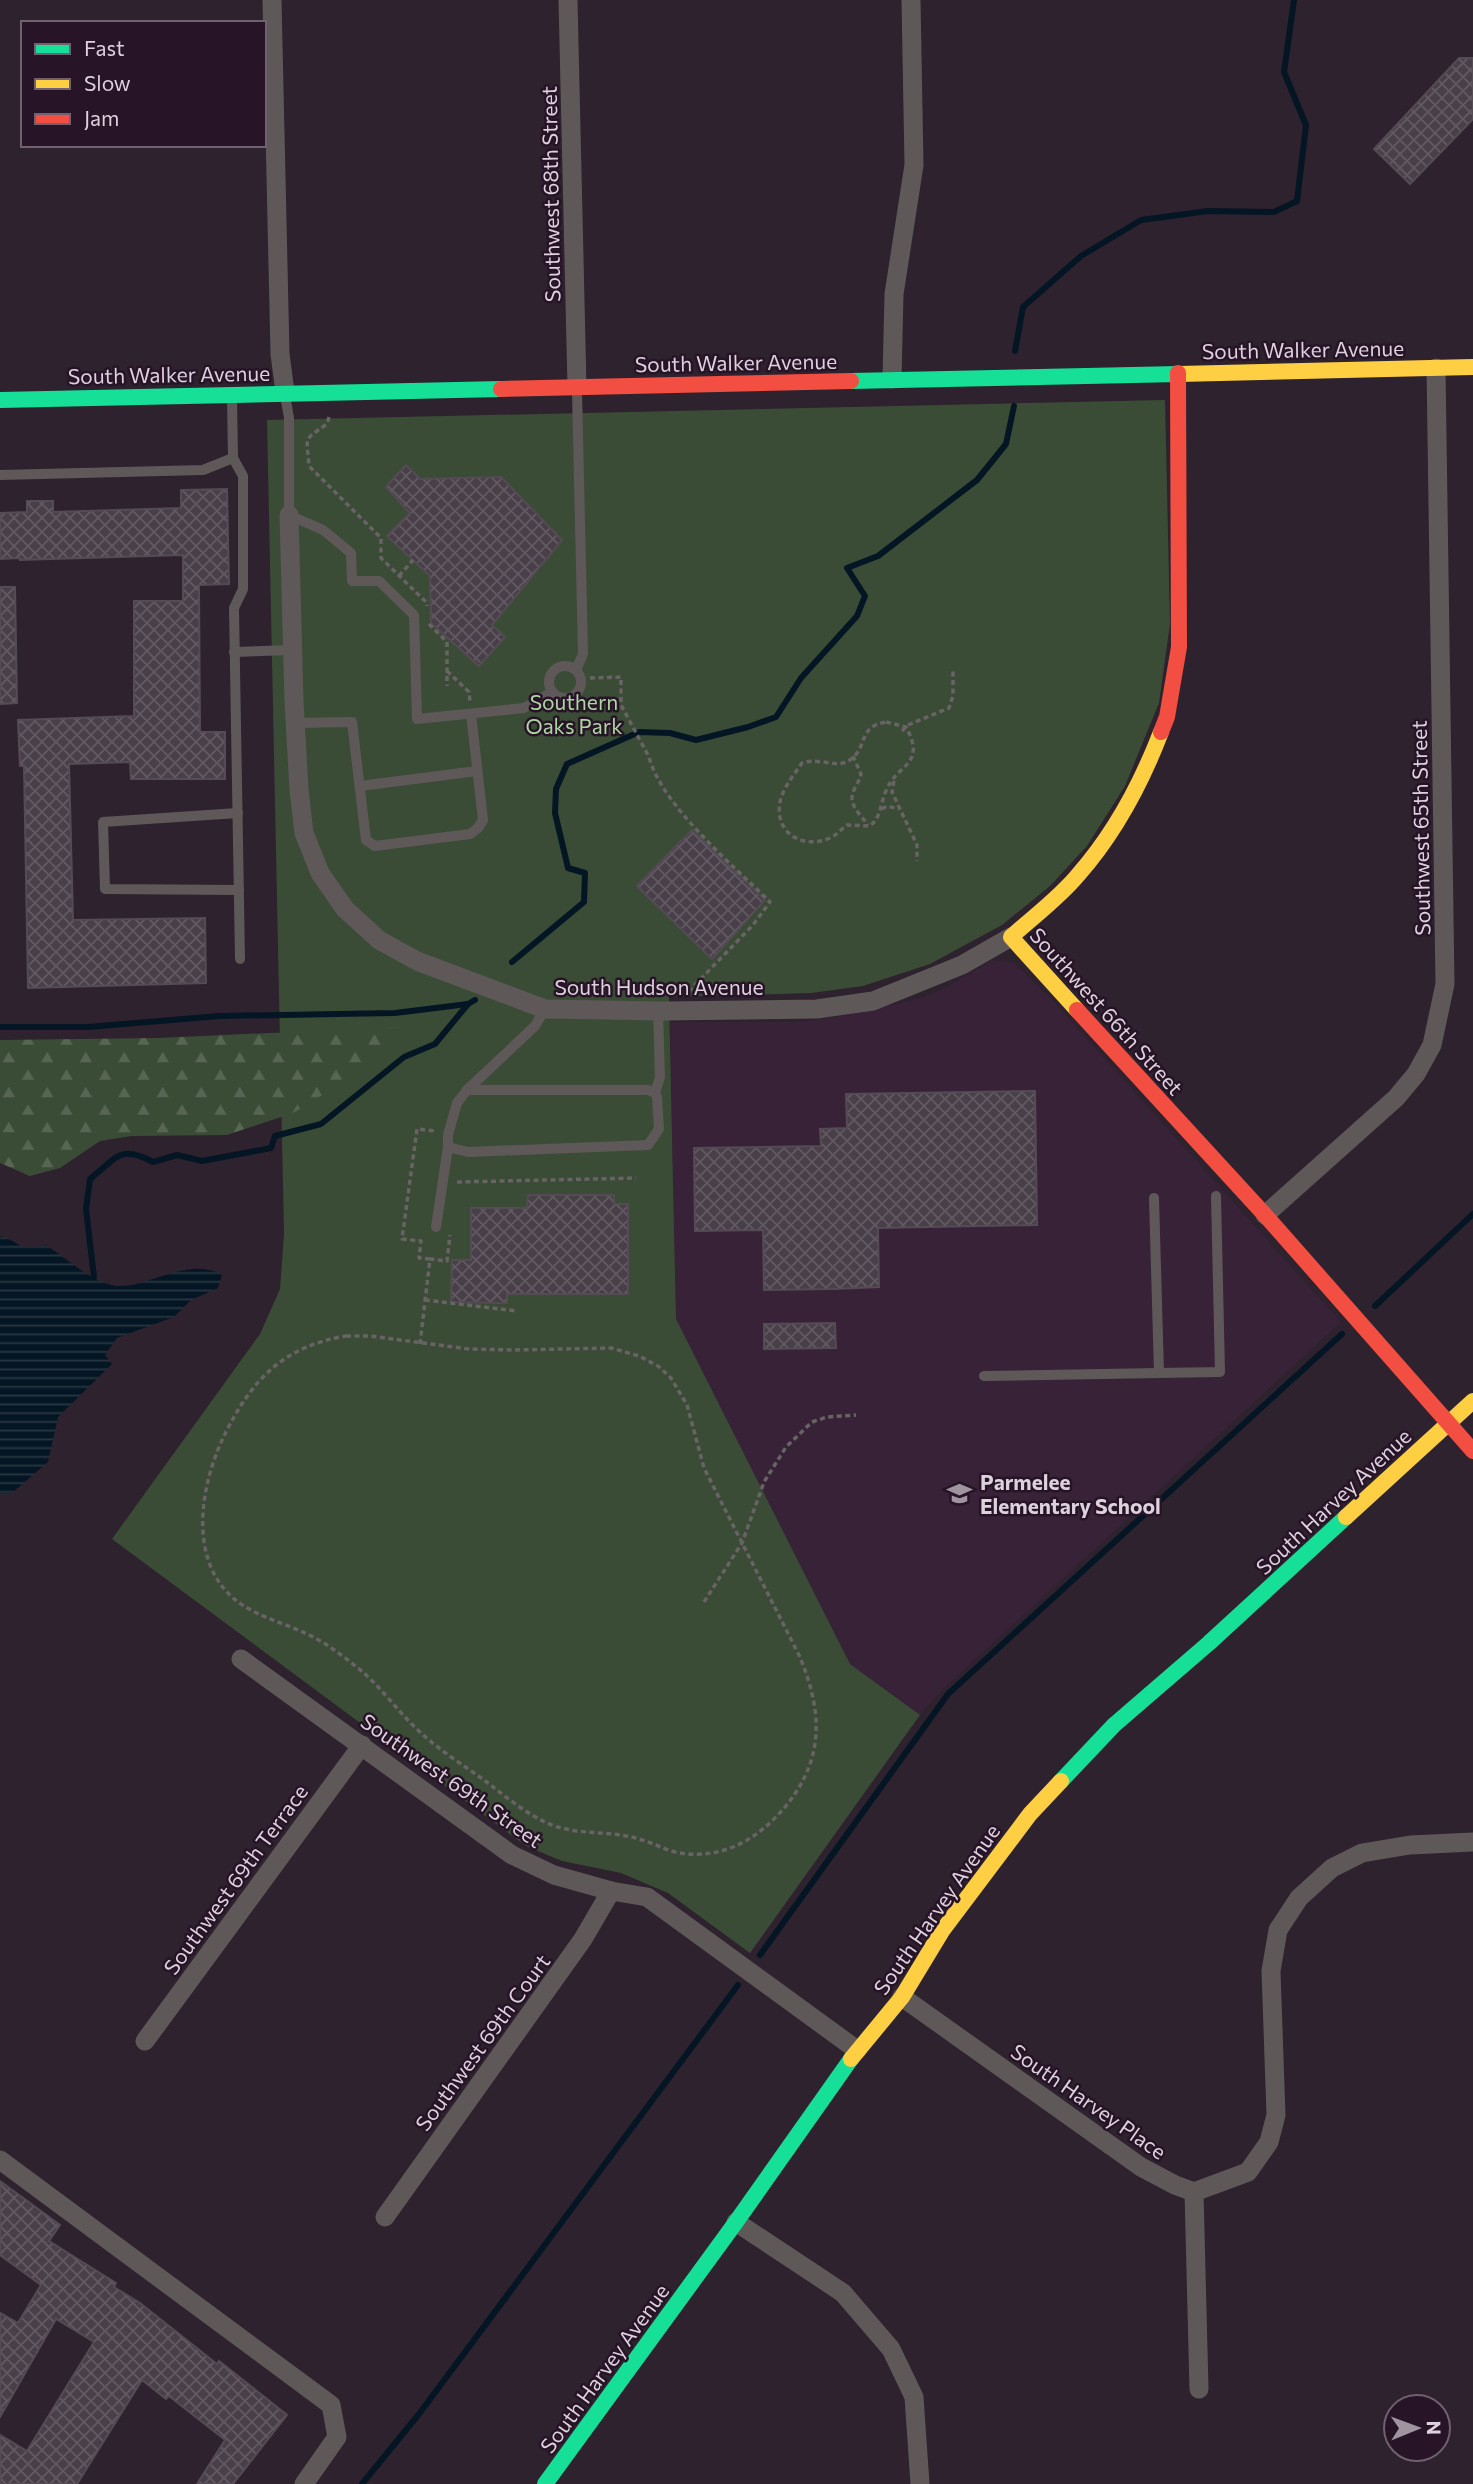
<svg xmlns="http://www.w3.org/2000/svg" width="1473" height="2484" font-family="Commissioner,sans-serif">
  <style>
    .built { fill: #382238 }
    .green { fill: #3b4c36 }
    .forest { fill: url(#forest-firs) }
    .water { fill: url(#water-rules) }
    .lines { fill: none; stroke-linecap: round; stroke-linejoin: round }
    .stream { stroke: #041623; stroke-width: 6 }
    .building { fill: url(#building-cross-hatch); stroke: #544b54; stroke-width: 2 }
    .path { stroke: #686365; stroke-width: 3.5; stroke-dasharray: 5 3.5; stroke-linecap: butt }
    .lane { stroke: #5f5859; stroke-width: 10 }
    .street { stroke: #5f5859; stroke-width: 19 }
    .fast { stroke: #16e098; stroke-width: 16 }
    .slow { stroke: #ffcf43; stroke-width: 16 }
    .jam { stroke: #f24e42; stroke-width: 16 }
    .labels { text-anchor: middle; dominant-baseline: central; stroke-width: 5; stroke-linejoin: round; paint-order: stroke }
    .street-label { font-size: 21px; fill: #ded1de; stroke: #271427 }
    .park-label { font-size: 21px; fill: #add6a3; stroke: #271427 }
    .poi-label { font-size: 21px; font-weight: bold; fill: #ded1de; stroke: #271427; text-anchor: start }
  </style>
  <defs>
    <pattern id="forest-firs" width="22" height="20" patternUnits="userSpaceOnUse" patternTransform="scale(1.75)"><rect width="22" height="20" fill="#3b4c36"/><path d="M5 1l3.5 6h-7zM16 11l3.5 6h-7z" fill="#576553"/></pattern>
    <pattern id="water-rules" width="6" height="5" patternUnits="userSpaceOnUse" patternTransform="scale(1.75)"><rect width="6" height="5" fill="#041623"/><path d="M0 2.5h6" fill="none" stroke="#283742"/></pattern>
    <pattern id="building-cross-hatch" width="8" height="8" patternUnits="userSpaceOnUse" patternTransform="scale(1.75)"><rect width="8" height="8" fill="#483f48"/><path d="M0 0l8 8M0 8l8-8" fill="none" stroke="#625a62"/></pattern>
  </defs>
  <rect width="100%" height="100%" fill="#2d222d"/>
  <!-- built -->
  <path class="built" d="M992,960L1013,962L1052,1000L1341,1322L943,1689L920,1715L850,1664L676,1319L670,1022H801L843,1016L921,998L945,988Z"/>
  <!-- green -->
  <path class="green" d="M1165,400L1170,624L1159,703L1125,786L1087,846L1050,886L1002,925L930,964L863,986L811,993L669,997L676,1319L850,1664L920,1715L750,1953L668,1893L621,1873L562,1861L526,1846L112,1539L260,1334L280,1289L284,1234L267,420Z"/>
  <!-- forest -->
  <path class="forest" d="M424,1026L353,1076L293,1113L227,1135L131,1136L100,1141L60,1168L30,1176L0,1163V1040L158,1038Z"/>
  <!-- water -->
  <path class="water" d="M0,1236C24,1243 16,1252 46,1245C66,1258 88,1279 111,1285C142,1293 187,1254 222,1275L218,1288L191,1300L174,1317L117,1338L105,1355L112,1364L58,1417L48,1462L12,1493H0Z"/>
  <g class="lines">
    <!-- stream -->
    <g class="stream">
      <path d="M1015,351L1023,307L1081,256L1141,220L1208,211L1274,212L1297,201L1306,125L1284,72L1294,0"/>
      <path d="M512,962L584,902L585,873L568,868L555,813L556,789L567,764L639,732L670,733L696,740L748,727L776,717L801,678L857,616L865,596L847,568L878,556L977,480L1006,444L1014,406"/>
      <path d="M0,1027H88L219,1016L395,1013L468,1004"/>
      <path d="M94,1277L86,1209L90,1179C117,1158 119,1144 153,1162L177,1155L202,1161L271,1148L275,1136L321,1124L404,1057L435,1044L468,1004L475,1000"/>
      <path d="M1375,1306L1473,1214"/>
      <path d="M760,1955L948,1694L1342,1334"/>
      <path d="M362,2484L419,2414L738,1985"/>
    </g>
  </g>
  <!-- building -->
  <g class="building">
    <path d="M1459,58H1473V119L1410,184L1374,149Z"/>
    <path d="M406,465L420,479L501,477L562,540L492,625L505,637L479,666L431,623L430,576L387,536L410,513L386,487Z"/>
    <path d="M227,489L229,584L199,585L200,732H225V779H131L130,762L69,764L73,920L205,918L206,983L28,988L24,766H20L18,720L134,716V601H183V555L20,560V558L0,559V513L27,512V501H53V512L181,508V490Z"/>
    <path d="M0,587H15L17,703L0,704Z"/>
    <path d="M692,830L765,900L712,959L637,886Z"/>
    <path d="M1035,1091L1037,1225L878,1228L879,1287L833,1289L764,1290L763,1230L695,1231L694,1148L821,1146L820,1129L847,1128L846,1094Z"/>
    <path d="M528,1195H614V1204H628V1294H507V1303L451,1302L452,1260H471V1208H527Z"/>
    <path d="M835,1323L836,1348L764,1349V1324Z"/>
    <path d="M0,2181L60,2225L49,2241L116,2283L114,2287L140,2303L217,2364L219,2361L287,2415L233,2484H197L225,2440L169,2396L166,2399L142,2380L77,2484H0V2435L27,2451L94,2342L56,2319L0,2417V2313L18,2323L41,2285L0,2255Z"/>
  </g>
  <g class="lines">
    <!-- path -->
    <g class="path">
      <path d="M329,417L327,424C302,441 307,436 309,466L381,538V558L427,603V606"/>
      <path d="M399,576L413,560"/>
      <path d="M429,624L447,642V686"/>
      <path d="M447,671L469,692L470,701"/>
      <path d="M590,678L621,677V705L649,757C662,806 734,866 770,902L753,925L689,991"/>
      <path d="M886,722L906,727C927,766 897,763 886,791C880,804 882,816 870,826L847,825C841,829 837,835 830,838C803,850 774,833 780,802C783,788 793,776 802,763C819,757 837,769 850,760C869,746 857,727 886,722Z"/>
      <path d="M902,731L908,725L949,708L953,696V670"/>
      <path d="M853,756L861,774C860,781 856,784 854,790C847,804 860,814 868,825"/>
      <path d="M894,781L892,792L917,845V861"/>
      <path d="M882,809L887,806L899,809"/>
      <path d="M457,1182L636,1178"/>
      <path d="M430,1259L419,1258L421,1241L402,1239L417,1129L435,1131"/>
      <path d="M425,1300L517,1311"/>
      <path d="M346,1336H370L469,1349L514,1350L611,1348L639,1356L658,1366L671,1378L687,1405L704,1468L799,1655C821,1707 826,1754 789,1802C761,1838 722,1862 675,1852C663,1849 653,1843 642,1840C614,1830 582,1836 552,1825C527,1815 505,1796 484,1780C463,1765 439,1750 420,1732C400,1714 384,1691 364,1673C347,1659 327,1643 307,1634C286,1624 263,1618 244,1606C185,1569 199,1485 226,1432C253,1378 285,1346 346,1336Z"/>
      <path d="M420,1344L430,1259L447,1261L450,1235"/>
      <path d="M704,1602L742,1543L764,1482L786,1447L812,1422L827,1417L856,1415"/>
    </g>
    <!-- lane -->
    <g class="lane">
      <path d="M285,395L289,418V515L323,530L351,553L352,581H379L414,615L417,719L524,708L552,692"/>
      <path d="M232,398L233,458L243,476V589L234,608L240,959"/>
      <path d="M0,475L203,470L233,458"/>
      <path d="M234,652L293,650"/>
      <circle cx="565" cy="682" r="16"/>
      <path d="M576,670L583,654L577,391"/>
      <path d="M295,723L352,722L366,840L375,846L470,834L478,828L483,820L471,714"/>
      <path d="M360,786L477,771"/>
      <path d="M238,813L103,822L105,889L239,890"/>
      <path d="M467,1090H648L655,1093L657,1097L659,1129L648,1145L468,1152L448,1147V1135L457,1103L467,1090L535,1026L545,1009"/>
      <path d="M655,1093L660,1077L658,1010"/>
      <path d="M1154,1198L1159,1373L1220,1372L1216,1196"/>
      <path d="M436,1227L448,1147"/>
      <path d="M984,1376L1159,1373"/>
    </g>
    <!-- street -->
    <g class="street">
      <path d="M272,0L280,354L285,392"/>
      <path d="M568,0L577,387"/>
      <path d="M892,379L894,294L914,165L911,0"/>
      <path d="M289,515L294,701L299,790L304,833L320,873L345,909L379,940L417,961L545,1009L664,1011L817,1009L873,1001L962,965L1011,937"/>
      <path d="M1265,1215L1396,1098L1416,1074L1432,1045L1445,984L1436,368"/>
      <path d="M241,1659L512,1855L554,1875L611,1891L647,1897L857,2050"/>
      <path d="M902,1997L1141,2167L1175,2185L1194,2192L1248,2172L1269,2142L1276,2115L1271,1971L1278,1930L1299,1898L1332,1868L1362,1853L1410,1845L1473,1842"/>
      <path d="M145,2041L362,1745"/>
      <path d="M0,2160L331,2405L337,2437L304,2484"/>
      <path d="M1194,2192L1199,2389"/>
      <path d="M385,2217L583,1939L611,1891"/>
      <path d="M736,2222L843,2293L891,2349L914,2397L920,2484"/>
    </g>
    <!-- fast -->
    <g class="fast">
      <path d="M851,381L1179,374"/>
      <path d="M0,400L501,389"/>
      <path d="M1061,1781L1114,1725L1209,1643L1346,1517"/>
      <path d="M545,2484L736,2222L851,2059"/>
    </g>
    <!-- slow -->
    <g class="slow">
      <path d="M1179,374L1473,367"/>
      <path d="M1077,1010L1011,937C1033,917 1059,898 1078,875C1115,833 1141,784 1161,732"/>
      <path d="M1346,1517L1473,1401"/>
      <path d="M851,2059L902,1997L942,1931L1030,1814L1061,1781"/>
    </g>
    <!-- jam -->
    <g class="jam">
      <path d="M501,389L851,381"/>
      <path d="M1161,732L1167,717L1179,647L1178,373"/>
      <path d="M1077,1010L1265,1215L1473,1451"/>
    </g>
  </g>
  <!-- icons -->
  <defs>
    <symbol id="school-bare" viewBox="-9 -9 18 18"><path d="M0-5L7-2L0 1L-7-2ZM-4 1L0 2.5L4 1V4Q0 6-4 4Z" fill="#a094a0" stroke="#271427" stroke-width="2.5" paint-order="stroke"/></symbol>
  </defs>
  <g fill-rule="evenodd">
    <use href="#school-bare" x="942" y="1476" width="35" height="35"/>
  </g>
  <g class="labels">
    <!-- street labels -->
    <g class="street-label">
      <text transform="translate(550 194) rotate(-91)">Southwest 68th Street</text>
      <text transform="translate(1303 349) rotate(-1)">South Walker Avenue</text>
      <text transform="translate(736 362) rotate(-1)">South Walker Avenue</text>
      <text transform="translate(169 374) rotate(-1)">South Walker Avenue</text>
      <text transform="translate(1420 828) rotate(-91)">Southwest 65th Street</text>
      <text x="659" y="986">South Hudson Avenue</text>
      <text transform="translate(1107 1011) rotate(48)">Southwest 66th Street</text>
      <text transform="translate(1333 1501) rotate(-43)">South Harvey Avenue</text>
      <text transform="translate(452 1780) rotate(35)">Southwest 69th Street</text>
      <text transform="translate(235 1879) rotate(-54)">Southwest 69th Terrace</text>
      <text transform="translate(936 1909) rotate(-55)">South Harvey Avenue</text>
      <text transform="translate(482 2042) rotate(-54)">Southwest 69th Court</text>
      <text transform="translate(1089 2101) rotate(35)">South Harvey Place</text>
      <text transform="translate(604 2368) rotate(-54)">South Harvey Avenue</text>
    </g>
    <!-- park labels -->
    <g class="park-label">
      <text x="574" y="701">Southern<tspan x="574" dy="24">Oaks Park</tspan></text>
    </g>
    <!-- poi labels -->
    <g class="poi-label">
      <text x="980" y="1481">Parmelee<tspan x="980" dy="24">Elementary School</tspan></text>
    </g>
  </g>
  <!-- legend -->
  <rect x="21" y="21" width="245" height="126" fill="#271427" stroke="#706070" stroke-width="2"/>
  <rect x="35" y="44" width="35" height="10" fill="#16e098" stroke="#706070" stroke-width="2"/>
  <text x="84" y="56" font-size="21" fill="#ded1de">Fast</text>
  <rect x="35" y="79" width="35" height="10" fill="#ffcf43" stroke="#706070" stroke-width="2"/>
  <text x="84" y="91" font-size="21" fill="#ded1de">Slow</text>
  <rect x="35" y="114" width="35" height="10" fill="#f24e42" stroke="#706070" stroke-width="2"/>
  <text x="84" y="126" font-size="21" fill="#ded1de">Jam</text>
  <!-- north arrow -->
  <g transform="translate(1417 2428) rotate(89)"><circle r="33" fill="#271427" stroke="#706070" stroke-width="2"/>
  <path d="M0-5L12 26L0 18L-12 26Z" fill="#a094a0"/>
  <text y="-10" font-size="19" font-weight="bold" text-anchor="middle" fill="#ded1de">N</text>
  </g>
</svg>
